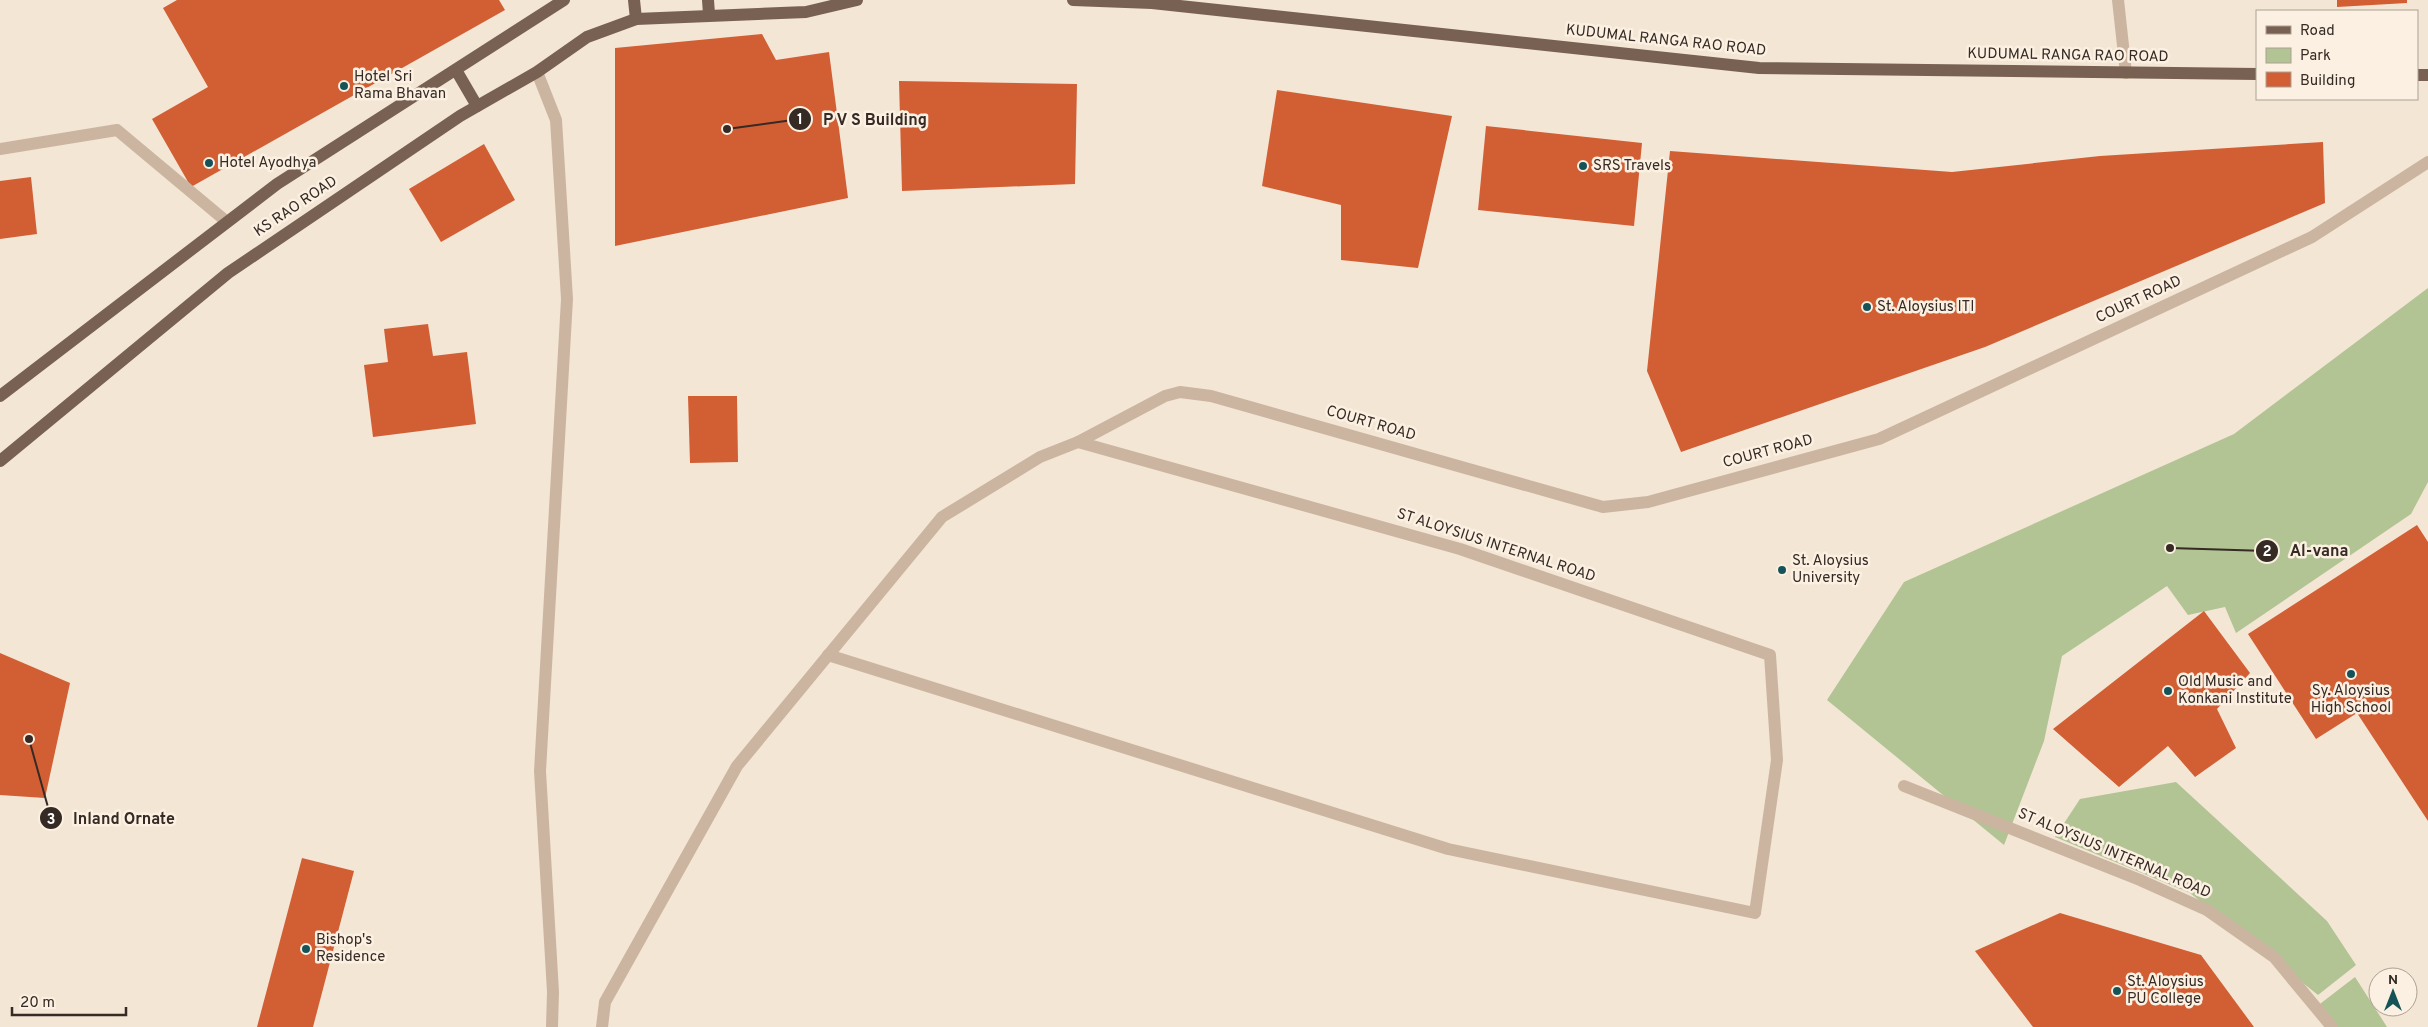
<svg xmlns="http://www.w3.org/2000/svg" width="2428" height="1027" font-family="Overpass,sans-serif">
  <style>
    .green { fill: #b2c394 }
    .building { fill: #d25e34 }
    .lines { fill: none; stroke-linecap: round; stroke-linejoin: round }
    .minor { stroke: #ccb5a0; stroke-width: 12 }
    .major { stroke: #786153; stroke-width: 12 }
    .poi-dot { fill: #165359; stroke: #fbf0e1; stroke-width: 2 }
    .labels { text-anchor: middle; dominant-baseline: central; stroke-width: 5; stroke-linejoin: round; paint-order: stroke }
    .street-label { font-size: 15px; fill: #352a24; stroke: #fbf0e1 }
    .poi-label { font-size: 15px; fill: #352a24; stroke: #fbf0e1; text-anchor: start }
    .leader { fill: none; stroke: #352a24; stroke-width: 2 }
    .callout-dot { fill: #352a24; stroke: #fbf0e1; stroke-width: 2 }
    .mark-label { font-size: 15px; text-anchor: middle; font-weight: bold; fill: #fff }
    .callout-label { font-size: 16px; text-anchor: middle; font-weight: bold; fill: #352a24; stroke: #fbf0e1; stroke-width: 5; stroke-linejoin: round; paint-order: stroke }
  </style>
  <rect width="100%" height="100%" fill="#f3e6d5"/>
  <!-- green -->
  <g class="green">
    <path d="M2428,288V482L2411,514L2236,633L2225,607L2188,615L2167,586L2062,656L2044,741L2004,845L1827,700L1904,582L2234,434Z"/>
    <path d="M2176,782L2327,921L2356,965L2318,995L2190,893L2055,837L2080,799Z"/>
    <path d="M2355,977L2387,1027H2328L2316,1007Z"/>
  </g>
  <!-- building -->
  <g class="building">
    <path d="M177,0H499L505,10L191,187L152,119L208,87L163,8Z"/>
    <path d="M2337,0H2407V3L2337,7Z"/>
    <path d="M762,34L776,60L829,52L848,198L615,246V48Z"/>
    <path d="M899,81L1077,84L1075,184L902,191Z"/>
    <path d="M1277,90L1452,116L1418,268L1341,260V205L1262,186Z"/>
    <path d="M1486,126L1642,143L1634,226L1478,210Z"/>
    <path d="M2323,142L2325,203L1985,347L1681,452L1647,371L1670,151L1952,172L2100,156Z"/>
    <path d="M484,144L515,200L441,242L409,189Z"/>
    <path d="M31,177L37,234L0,239V181Z"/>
    <path d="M428,324L433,356L467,352L476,424L373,437L364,365L388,362L384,329Z"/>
    <path d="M688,396H737L738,462L690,463Z"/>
    <path d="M2417,525L2428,542V821L2357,713L2316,739L2248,634Z"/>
    <path d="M2204,611L2250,673L2217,709L2236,748L2195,777L2168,746L2119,787L2053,729Z"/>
    <path d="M0,653L70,683L45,798L0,795Z"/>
    <path d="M302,858L354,871L313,1027H257Z"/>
    <path d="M2060,913L2201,955L2254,1027H2033L1975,951Z"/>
  </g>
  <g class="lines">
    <!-- minor -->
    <g class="minor">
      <path d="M2118,0L2126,73"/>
      <path d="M537,72L556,120L567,299L540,771L553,992L552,1027"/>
      <path d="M0,149L117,130L227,222"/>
      <path d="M828,655L1448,849L1755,913L1777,760L1770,655L1460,549L1078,442"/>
      <path d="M1904,786L2140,880L2207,910L2274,957L2332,1027"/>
      <path d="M602,1027L605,1002L737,766L942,517L1040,457L1078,442L1165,396L1180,392L1211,396L1603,507L1648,502L1879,439L2312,237L2428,162"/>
    </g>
    <!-- major -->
    <g class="major">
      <path d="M634,0L636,19"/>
      <path d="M708,0L709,14"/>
      <path d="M1073,0L1152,3L1759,68L2257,74"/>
      <path d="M456,70L477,106"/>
      <path d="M2417,75H2428"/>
      <path d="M0,396L277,184L564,0"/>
      <path d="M0,461L228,273L460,116L537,72L587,37L636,19L806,12L857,0"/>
    </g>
  </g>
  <!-- markers -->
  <g class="poi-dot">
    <circle cx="344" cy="86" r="5"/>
    <circle cx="209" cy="163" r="5"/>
    <circle cx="1583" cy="166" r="5"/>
    <circle cx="1867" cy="307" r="5"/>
    <circle cx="1782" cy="570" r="5"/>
    <circle cx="2351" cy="674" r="5"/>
    <circle cx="2168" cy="691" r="5"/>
    <circle cx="306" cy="949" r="5"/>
    <circle cx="2117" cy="991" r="5"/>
  </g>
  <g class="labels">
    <!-- street labels -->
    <g class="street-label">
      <text transform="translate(1666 41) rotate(6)">KUDUMAL RANGA RAO ROAD</text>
      <text transform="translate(2068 56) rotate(1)">KUDUMAL RANGA RAO ROAD</text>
      <text transform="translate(296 207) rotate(-34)">KS RAO ROAD</text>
      <text transform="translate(2139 300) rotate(-25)">COURT ROAD</text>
      <text transform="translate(1371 424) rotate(16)">COURT ROAD</text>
      <text transform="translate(1768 452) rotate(-15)">COURT ROAD</text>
      <text transform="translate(1496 546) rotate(18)">ST ALOYSIUS INTERNAL ROAD</text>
      <text transform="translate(2114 854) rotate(23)">ST ALOYSIUS INTERNAL ROAD</text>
    </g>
    <!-- poi labels -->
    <g class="poi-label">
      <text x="354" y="77">Hotel Sri<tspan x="354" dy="17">Rama Bhavan</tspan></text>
      <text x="219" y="163">Hotel Ayodhya</text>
      <text x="1593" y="166">SRS Travels</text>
      <text x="1877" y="307">St. Aloysius ITI</text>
      <text x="1792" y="561">St. Aloysius<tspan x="1792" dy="17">University</tspan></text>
      <text x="2178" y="682">Old Music and<tspan x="2178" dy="17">Konkani Institute</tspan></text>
      <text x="2351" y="691" text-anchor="middle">Sy. Aloysius<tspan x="2351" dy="17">High School</tspan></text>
      <text x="316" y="940">Bishop's<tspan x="316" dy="17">Residence</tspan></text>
      <text x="2127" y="982">St. Aloysius<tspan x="2127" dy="17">PU College</tspan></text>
    </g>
  </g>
  <!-- callouts -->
  <path class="leader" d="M727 129L800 119M2170 548L2267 551M29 739L51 818"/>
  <g class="callout-dot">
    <circle cx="727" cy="129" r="5"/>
    <circle cx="2170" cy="548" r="5"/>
    <circle cx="29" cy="739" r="5"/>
    <circle cx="800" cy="119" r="12"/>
    <circle cx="2267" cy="551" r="12"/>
    <circle cx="51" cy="818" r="12"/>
  </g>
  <g class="mark-label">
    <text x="800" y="124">1</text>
    <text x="2267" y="556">2</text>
    <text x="51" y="824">3</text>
  </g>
  <g class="callout-label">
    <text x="875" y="125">P V S Building</text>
    <text x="2319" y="556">Al-vana</text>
    <text x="124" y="824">Inland Ornate</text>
  </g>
  <!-- legend -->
  <rect x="2256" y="10" width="162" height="90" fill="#fbf0e1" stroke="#aca195"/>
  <rect x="2266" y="26" width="25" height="8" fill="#786153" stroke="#aca195"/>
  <text x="2300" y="35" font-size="15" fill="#352a24">Road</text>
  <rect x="2266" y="48" width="25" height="15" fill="#b2c394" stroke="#aca195"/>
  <text x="2300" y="60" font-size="15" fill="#352a24">Park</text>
  <rect x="2266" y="72" width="25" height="15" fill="#d25e34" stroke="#aca195"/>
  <text x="2300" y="85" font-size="15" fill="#352a24">Building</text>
  <!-- north arrow -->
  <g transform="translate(2393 992)"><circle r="24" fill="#fbf0e1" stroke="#aca195"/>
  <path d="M0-4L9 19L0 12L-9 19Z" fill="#165359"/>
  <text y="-8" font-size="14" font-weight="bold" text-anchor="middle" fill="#352a24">N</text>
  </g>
  <!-- scale -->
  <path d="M12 1007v8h114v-8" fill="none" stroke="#352a24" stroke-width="2.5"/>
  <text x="20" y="1007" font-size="15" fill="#352a24" stroke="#fbf0e1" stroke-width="4" paint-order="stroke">20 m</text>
</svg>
